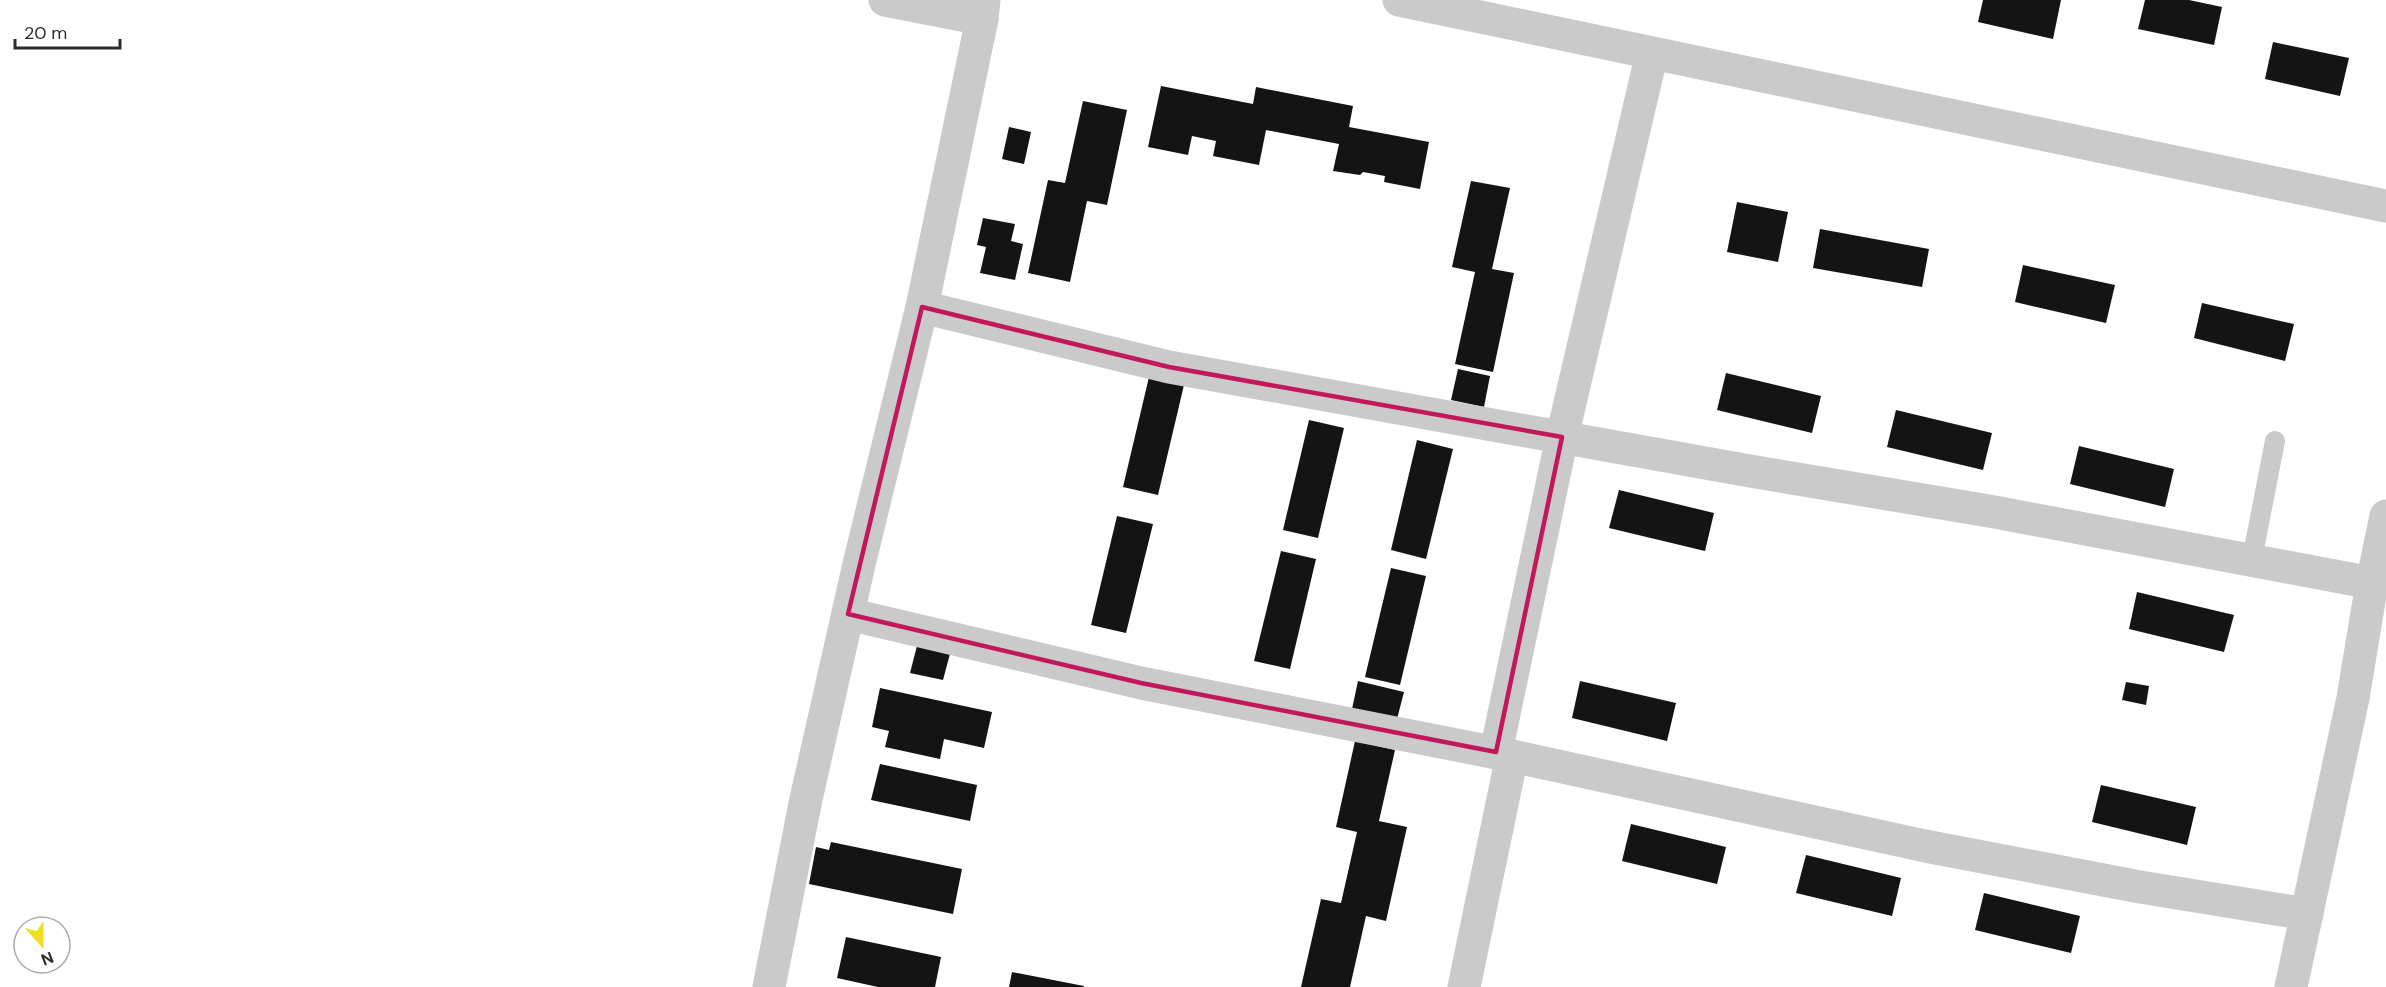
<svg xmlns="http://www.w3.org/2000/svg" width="2386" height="987" font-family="'DM Sans',sans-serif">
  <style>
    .building { fill: #141414 }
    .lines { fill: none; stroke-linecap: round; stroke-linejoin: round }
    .lane { stroke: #cacaca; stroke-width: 20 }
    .street { stroke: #cacaca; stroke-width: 33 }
    .marked { fill: none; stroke: #c2185b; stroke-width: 4.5; stroke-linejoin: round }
  </style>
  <rect width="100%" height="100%" fill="#fff"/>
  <!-- building -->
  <g class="building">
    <path d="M1983,0H2061L2053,39L1978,22Z"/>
    <path d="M2145,0H2189L2222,7L2214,45L2138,29Z"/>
    <path d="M2273,42L2349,58L2340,96L2265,79Z"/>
    <path d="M1161,86L1253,104L1256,87L1353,106L1349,127L1429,142L1420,189L1384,182L1385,176L1363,172L1360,175L1333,171L1339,144L1266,130L1259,165L1213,156L1216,141L1192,136L1188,155L1148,147Z"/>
    <path d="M1083,101L1127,110L1107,205L1087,201L1070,282L1028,273L1048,180L1065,183Z"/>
    <path d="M1009,127L1031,132L1024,164L1002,159Z"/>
    <path d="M1471,181L1510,188L1492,269L1514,273L1493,372L1455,364L1475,272L1452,267Z"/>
    <path d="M1737,202L1788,212L1778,262L1727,252Z"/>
    <path d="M983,218L1015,224L1011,241L1023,244L1015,280L980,273L986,247L977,245Z"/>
    <path d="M1820,229L1929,249L1922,287L1813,268Z"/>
    <path d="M2023,265L2115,285L2106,323L2015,302Z"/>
    <path d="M2202,303L2294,324L2285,361L2194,338Z"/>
    <path d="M1458,369L1490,376L1484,407L1451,400Z"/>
    <path d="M1726,373L1821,396L1812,433L1717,410Z"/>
    <path d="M1149,377L1184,385L1158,495L1123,487Z"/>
    <path d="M1896,410L1992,433L1983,470L1887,447Z"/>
    <path d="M1309,420L1344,428L1318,538L1283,530Z"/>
    <path d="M1417,440L1453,449L1426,559L1391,550Z"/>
    <path d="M2079,446L2174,469L2165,507L2070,484Z"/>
    <path d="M1619,490L1714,513L1705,551L1609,528Z"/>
    <path d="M1117,516L1153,524L1126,633L1091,625Z"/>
    <path d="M1281,551L1316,559L1290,669L1254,661Z"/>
    <path d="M1391,568L1426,576L1400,685L1365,677Z"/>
    <path d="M2137,592L2234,615L2224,652L2129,629Z"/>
    <path d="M918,642L951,650L943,680L910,673Z"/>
    <path d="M1358,681L1404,692L1397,719L1352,709Z"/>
    <path d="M1580,681L1676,703L1667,741L1572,718Z"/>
    <path d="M2126,682L2149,686L2146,705L2122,700Z"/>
    <path d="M880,688L992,712L984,748L944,739L940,759L885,747L889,731L872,727Z"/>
    <path d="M1355,741L1395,750L1379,821L1407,827L1386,921L1366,916L1350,987H1301L1321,899L1341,903L1357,832L1336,827Z"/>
    <path d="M880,764L977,785L970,821L871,800Z"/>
    <path d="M2101,785L2196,807L2187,845L2092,822Z"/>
    <path d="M1631,824L1726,847L1717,884L1622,861Z"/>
    <path d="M831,842L962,869L953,914L809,884L816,847L829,850Z"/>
    <path d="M1806,855L1901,878L1892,916L1796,893Z"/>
    <path d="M1984,893L2080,916L2071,953L1975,930Z"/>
    <path d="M846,937L941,957L935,987H878L837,978Z"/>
    <path d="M1012,972L1084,986V987H1009Z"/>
  </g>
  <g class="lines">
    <!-- lane -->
    <path class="lane" d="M2252,559L2275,441"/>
    <!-- street -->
    <g class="street">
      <path d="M885,0L982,19"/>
      <path d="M1399,0L2386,206"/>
      <path d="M922,307L1169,367L1750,471L1989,511L2372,583"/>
      <path d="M848,614L1141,683L1512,756L1925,846L2140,887L2307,914"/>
      <path d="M1496,752L1562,437L1652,53"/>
      <path d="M769,987L806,799L860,560L922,307L982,19L984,0"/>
      <path d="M1464,987L1512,756"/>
      <path d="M2291,987L2353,698L2372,583L2386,516"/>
    </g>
  </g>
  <!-- marked area -->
  <path class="marked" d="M922,307L1169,367L1562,437L1496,752L1141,683L848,614Z"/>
  <!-- north arrow -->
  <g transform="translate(42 945) rotate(159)"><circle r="28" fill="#ffffff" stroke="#ababab" stroke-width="1.5"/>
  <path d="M0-4.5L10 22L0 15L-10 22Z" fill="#f1dd22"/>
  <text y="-9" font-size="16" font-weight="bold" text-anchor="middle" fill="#2d2d2d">N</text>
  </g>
  <!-- scale -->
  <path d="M15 39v9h105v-9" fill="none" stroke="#2d2d2d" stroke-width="3"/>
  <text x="24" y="39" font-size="18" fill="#2d2d2d" stroke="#ffffff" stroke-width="4.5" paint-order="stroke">20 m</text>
</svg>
